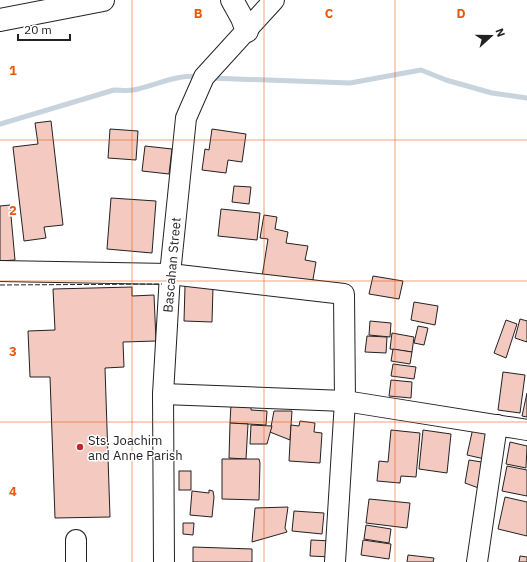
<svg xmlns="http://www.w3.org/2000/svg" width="527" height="562" font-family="'IBM Plex Sans',sans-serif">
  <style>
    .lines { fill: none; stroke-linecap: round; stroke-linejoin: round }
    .stream { stroke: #c7d3dd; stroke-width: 5 }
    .building { fill: #f3c9c0; stroke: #222 }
    .minor-casing { stroke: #222; stroke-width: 22 }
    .major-casing { stroke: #222; stroke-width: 24 }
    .minor { stroke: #fff; stroke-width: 20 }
    .major { stroke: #fff; stroke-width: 22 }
    .fence { stroke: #222; stroke-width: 1; stroke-dasharray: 5 2; stroke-linecap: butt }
    .grid { fill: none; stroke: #e8590c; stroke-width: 1; stroke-opacity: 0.55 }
    .poi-dot { fill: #c62828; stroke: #fff; stroke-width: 1.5 }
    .labels { text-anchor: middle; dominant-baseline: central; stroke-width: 3; stroke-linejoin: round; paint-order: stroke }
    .street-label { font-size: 13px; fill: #222; stroke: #fff }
    .poi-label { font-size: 13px; fill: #222; stroke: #fff; text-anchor: start }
    .grid-label { font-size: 13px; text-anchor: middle; font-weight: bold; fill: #e8590c; stroke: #fff; stroke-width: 3; stroke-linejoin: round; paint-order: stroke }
  </style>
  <rect width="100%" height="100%" fill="#fff"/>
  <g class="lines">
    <!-- stream -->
    <g class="stream">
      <path d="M210,78L350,83L421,70L446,80L492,93L527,98"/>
      <path d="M0,124L114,90C120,90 127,91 133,90C154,86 179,73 200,77"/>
    </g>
  </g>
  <!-- building -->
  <g class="building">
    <path d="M51,121L63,225L44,227L46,238L24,241L13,147L38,144L35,123Z"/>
    <path d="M110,129L138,131L136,160L108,158Z"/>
    <path d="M212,129L246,134L242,162L228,160L226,173L202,170L205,149L209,150Z"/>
    <path d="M145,146L172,149L169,174L142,171Z"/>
    <path d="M234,186L251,187L249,204L232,202Z"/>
    <path d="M111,198L156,201L152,253L107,249Z"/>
    <path d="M10,205L15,260L0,261V206Z"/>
    <path d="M221,209L260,213L257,240L218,236Z"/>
    <path d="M264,215L277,217L275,229L288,232L286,243L308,246L305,260L316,262L312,285L262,277L268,239L260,238Z"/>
    <path d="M373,276L403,281L399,299L369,294Z"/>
    <path d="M185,286L213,287L212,322L184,321Z"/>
    <path d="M132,287V296L154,295L156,341L123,342L124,367L105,368L110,517L55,518L50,377H30L28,331L55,330L53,289Z"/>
    <path d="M414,302L438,306L435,325L411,320Z"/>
    <path d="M520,319L527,321V342L515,338Z"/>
    <path d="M506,320L517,324L506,358L494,353Z"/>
    <path d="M370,321L391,323L390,337L369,335Z"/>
    <path d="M418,326L428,328L424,345L414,343Z"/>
    <path d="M392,333L414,337L412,352L390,349Z"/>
    <path d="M367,336L387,337L386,353L365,352Z"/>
    <path d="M393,349L412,352L410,364L391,361Z"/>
    <path d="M393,364L416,367L414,379L391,376Z"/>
    <path d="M503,372L525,375L520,413L498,410Z"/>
    <path d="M391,380L412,382L411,398L389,396Z"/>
    <path d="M527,393V417L522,416Z"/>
    <path d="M231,404L251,406V410L267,411L266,425L230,423Z"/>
    <path d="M274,411H292L290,440L270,432Z"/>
    <path d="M300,421L315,423L314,432L322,433L320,463L289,461L291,425L299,426Z"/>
    <path d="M230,423L248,424L246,459L229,458Z"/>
    <path d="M251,425L272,426L267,444H250Z"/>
    <path d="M473,428L495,433L489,460L467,455Z"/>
    <path d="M391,430L420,433L416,477L401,476L400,483L377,481L379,461L388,462Z"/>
    <path d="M423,430L451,434L447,473L419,469Z"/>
    <path d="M510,442L527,446L526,468L506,464Z"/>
    <path d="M222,459H259L260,463L259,500L222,499Z"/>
    <path d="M469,460L488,463L484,490L465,483Z"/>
    <path d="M507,466L527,470V496L502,491Z"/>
    <rect x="179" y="471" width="12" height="19"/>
    <path d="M209,490L213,491L214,497L212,517L190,515L192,491L209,493Z"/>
    <path d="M505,497L527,502V536L498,529Z"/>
    <path d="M369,499L410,503L407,528L366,523Z"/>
    <path d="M288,507L285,528L287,532L252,542L255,508Z"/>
    <path d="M294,511L324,513L322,534L292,531Z"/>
    <path d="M183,523H194L193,535L183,534Z"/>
    <path d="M366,525L391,529L389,543L364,539Z"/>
    <path d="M311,540L332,541L331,557L310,556Z"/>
    <path d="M363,540L391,544L389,559L361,555Z"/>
    <path d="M193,547L252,549V562H193Z"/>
    <path d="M408,555L434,558L433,562H407Z"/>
    <path d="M520,556L527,557V562H519Z"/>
  </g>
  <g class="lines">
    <defs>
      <g id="minor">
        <path d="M0,271L170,274L344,294L345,401L335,562"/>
        <path d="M163,394L345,401L527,430"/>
        <path d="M76,562V540"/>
        <path d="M164,562L163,394L170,274L186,118L204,77L274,0"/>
        <path d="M477,562L497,425"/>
      </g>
      <g id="major">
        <path d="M232,0L242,18L247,31"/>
        <path d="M0,20L103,0"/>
      </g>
    </defs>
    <!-- minor casing -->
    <use href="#minor" class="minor-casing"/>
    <!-- major casing -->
    <use href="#major" class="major-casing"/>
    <!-- minor -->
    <use href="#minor" class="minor"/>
    <!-- major -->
    <use href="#major" class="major"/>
    <!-- fence -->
    <path class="fence" d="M0,285L162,284"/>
  </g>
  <!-- grid -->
  <path class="grid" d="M132,0V562M264,0V562M395,0V562M0,140H527M0,281H527M0,422H527"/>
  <!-- markers -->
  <circle class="poi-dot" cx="80" cy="447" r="4"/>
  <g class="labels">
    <!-- street labels -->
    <g class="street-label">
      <text transform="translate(172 265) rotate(-85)">Bascahan Street</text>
    </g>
    <!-- poi labels -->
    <g class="poi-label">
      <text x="88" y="440">Sts. Joachim<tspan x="88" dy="15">and Anne Parish</tspan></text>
    </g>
  </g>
  <g class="grid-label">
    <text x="198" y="18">B</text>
    <text x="329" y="18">C</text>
    <text x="461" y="18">D</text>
    <text x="13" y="75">1</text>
    <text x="13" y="215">2</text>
    <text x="13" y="356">3</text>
    <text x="13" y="496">4</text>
  </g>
  <!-- north arrow -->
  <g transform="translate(491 36) rotate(69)" stroke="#ffffff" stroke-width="3" paint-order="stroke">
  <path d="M0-3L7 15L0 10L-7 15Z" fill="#222222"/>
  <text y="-6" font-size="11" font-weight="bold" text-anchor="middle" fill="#222222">N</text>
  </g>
  <!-- scale -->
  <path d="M18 34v6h52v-6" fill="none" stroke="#222222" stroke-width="2"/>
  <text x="24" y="34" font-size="12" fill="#222222" stroke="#ffffff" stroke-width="3" paint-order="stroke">20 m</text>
</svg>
